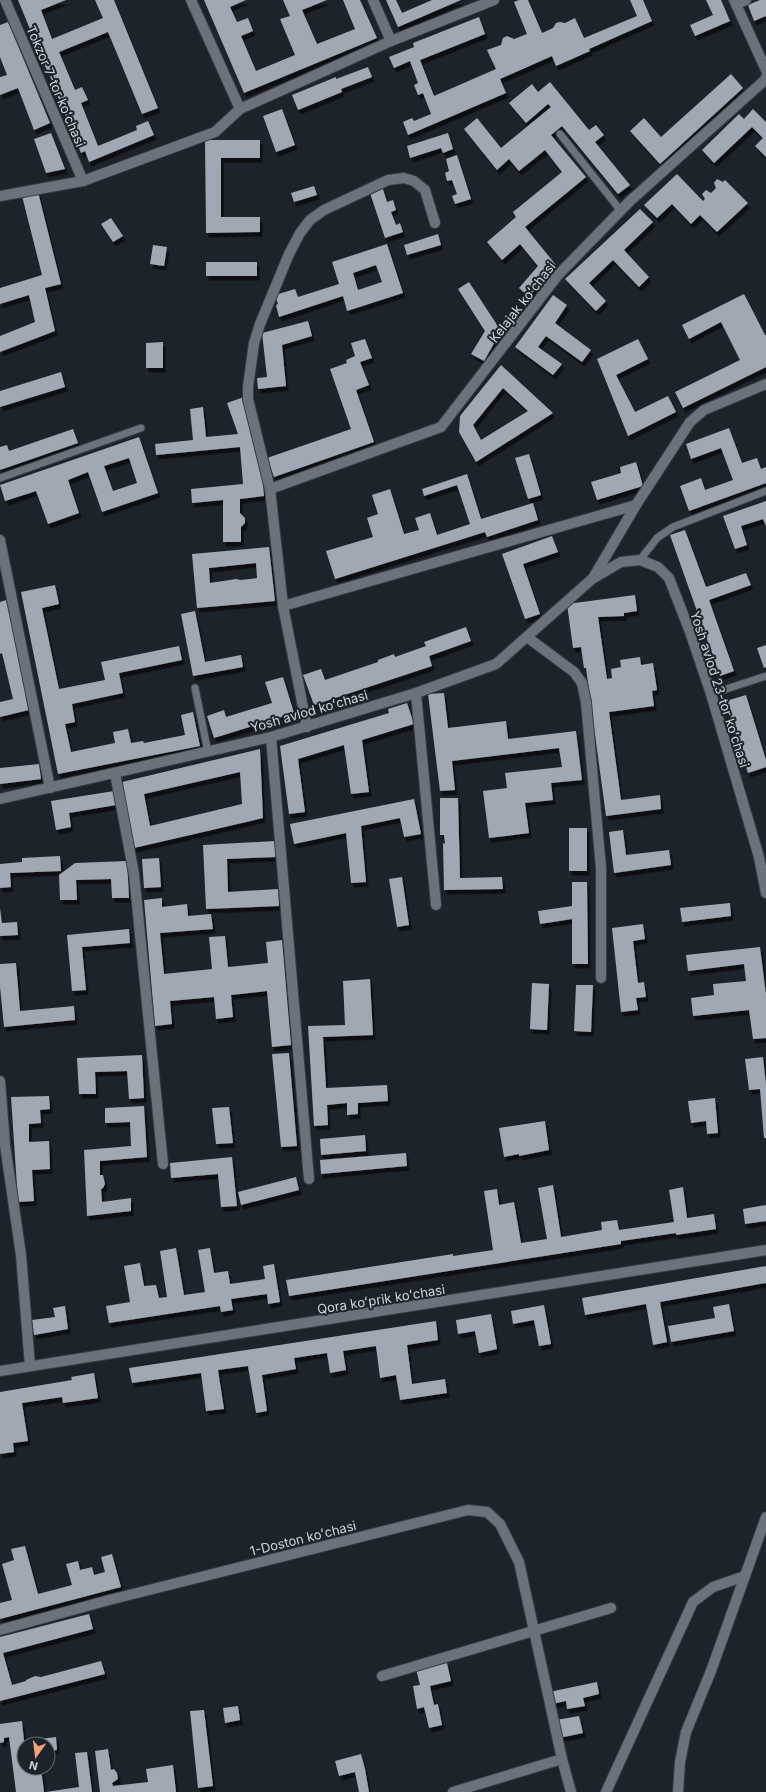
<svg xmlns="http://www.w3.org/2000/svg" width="766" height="1792" font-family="Inter,sans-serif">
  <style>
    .building { fill: #a0a8b3; fill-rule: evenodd; filter: url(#shadow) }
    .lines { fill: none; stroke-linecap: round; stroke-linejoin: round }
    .lane-casing { stroke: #373d44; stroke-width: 9 }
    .street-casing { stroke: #373d44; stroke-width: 12 }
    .lane { stroke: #6b727c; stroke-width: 7 }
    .street { stroke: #6b727c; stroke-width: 10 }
    .labels { text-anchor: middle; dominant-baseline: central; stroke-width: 4; stroke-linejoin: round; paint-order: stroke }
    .street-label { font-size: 13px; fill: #d1d6db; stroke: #1d232b }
  </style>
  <defs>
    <filter id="shadow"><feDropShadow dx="2.5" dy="4.5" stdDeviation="0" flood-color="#0009"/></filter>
  </defs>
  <rect width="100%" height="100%" fill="#1d232b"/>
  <!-- building -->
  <g class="building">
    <path d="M18,0H66L41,10L52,39L103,18L95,0H114L158,108L142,114L108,32L59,52L75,90L82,87L88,100L81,103L98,146L137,130L136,126L148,121L154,135L89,162L85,151L81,153Z"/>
    <path d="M204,0H246L230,7L237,22L248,18L253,31L241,36L256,71L295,55L280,19L290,16L283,0H327L302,10L317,44L355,29L343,0H360L377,38L244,93Z"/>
    <path d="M386,0H396L402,13L432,0H461L398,27Z"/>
    <path d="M519,0H528L542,33L553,28L556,23L560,22L565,23L575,18L584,38L637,16L630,0H643L652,21L589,49L590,51L556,66L552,56L500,79L506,93L408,135L403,122L412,118L414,121L431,114L423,93L418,95L414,85L418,83L410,61L394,68L389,57L414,47L413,43L479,17L485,34L420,60L434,96L496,69L487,50L501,45L503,38L507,36L514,39L527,34L514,2Z"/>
    <path d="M706,0H721L730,21L695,36L690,25L713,15Z"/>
    <path d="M760,0H766V16L754,21L748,5Z"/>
    <path d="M8,22L50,123L34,130L18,88L0,95V77L7,75L0,57V25Z"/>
    <path d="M368,67L372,77L341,89L342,92L298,110L292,95L336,77V79Z"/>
    <path d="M731,74L743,88L660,164L630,131L644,118L661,137Z"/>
    <path d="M550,82L589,130L596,125L604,135L595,142L630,185L618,194L562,126L551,135L586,177L525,227L556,265L529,297L519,288L538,266L520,244L502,260L487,242L516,217L513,212L562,172L545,150L519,171L509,159L497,170L464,129L477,118L501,148L551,107L548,104L526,123L509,103L532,84L538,92Z"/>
    <path d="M282,109L295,145L276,152L263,116Z"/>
    <path d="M753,109L766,122V157L755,146L763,138L752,127L714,163L702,150L739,114L744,119Z"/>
    <path d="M51,133L65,169L46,173L34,139Z"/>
    <path d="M448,133L453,149L443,153L441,148L410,158L407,146Z"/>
    <path d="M205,140H260V158H221V217H260V232L206,233Z"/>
    <path d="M457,155L471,199L455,204L452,196L457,194L452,180L447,181L445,173L449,171L446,159Z"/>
    <path d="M677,174L703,201L705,199L702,194L706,190L711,193L716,188L714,183L717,179L723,182L725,180L748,203L717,232L700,215L691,224L672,204L657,218L644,205Z"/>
    <path d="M314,186L317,195L294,202L291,193Z"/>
    <path d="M383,189L387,202L393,200L396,210L391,212L396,225L400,223L403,232L385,238L370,193Z"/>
    <path d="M38,192L61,284L45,288L55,331L0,352V336L35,322L29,295L0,304V288L42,275L22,196Z"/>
    <path d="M640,209L653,222L624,250L649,277L639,287L613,260L589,283L606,301L596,311L565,279Z"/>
    <path d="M111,218L123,236L113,242L101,224Z"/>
    <path d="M438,234L441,245L407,255L404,245Z"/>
    <path d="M387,244L403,293L347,311L343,296L279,317L276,305L278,304L275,295L295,289L298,297L339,284L332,262ZM376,265L382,282L358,290L353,273Z"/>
    <path d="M153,245L167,247L164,266L150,264Z"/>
    <rect x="206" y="262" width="51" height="14"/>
    <path d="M469,282L501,331L484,361L471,354L485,331L458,289Z"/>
    <path d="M744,294L765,335H766V367L683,408L675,392L740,360L721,322L689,339L682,325Z"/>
    <path d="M553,295L567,305L555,323L591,350L582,362L546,336L538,347L562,364L553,375L515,347Z"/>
    <path d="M308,321L312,336L282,345L286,386L258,389L257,378L267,377L262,333Z"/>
    <path d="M365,339L372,358L360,362L369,385L356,390L374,442L274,477L267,458L351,429L330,369L347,363L346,360L355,356L351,343Z"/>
    <path d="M638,339L648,359L616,375L635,412L668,396L676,412L628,436L597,359Z"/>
    <path d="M163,342V368H146V343Z"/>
    <path d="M501,365L553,413L476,462L459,432L460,416ZM503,388L528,411L481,440L473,425Z"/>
    <path d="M61,372L65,387L0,407V391Z"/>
    <path d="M244,397L259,445L264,496L240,499V513L245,518V523L241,527V542H223V500L192,503L191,489L243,484L240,447L156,455L155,444L193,440L190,409L203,407L206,437L238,434L227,403Z"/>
    <path d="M729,428L742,463L757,458L761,469L766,467V483L689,511L680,486L701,478L705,490L733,480L721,448L691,459L686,444Z"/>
    <path d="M73,429L78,443L0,470V447L7,445L9,451Z"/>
    <path d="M139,437L158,493L102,512L88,472L68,480L79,513L48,524L36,491L5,501L0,485ZM129,458L137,483L113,491L104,466Z"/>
    <path d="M529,454L541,495L528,499L515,458Z"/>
    <path d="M636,462L643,486L597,500L591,482L621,473L620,467Z"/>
    <path d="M467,474L481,519L533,503L538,520L487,537L485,532L335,579L326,551L373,537L367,518L378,514L372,495L390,489L404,534L419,530L415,518L430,513L437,535L470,524L457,485L424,496L422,489Z"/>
    <path d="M766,501V526L763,519L741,526L747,545L735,549L723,516Z"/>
    <path d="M685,530L706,587L746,573L751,585L709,600L734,671L720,676L670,535Z"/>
    <path d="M552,536L558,552L523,564L540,614L525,619L502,554Z"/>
    <path d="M269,547L275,601L197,608L192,554ZM256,563L257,578L241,580L236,579L210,583L209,568Z"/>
    <path d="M55,585L59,604L42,608L59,689L105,680L101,662L179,646L182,660L119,673L123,693L72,704L75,722L65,724L71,752L115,743L113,732L128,729L131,743L143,741L144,743L185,735L181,715L193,712L200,746L58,774L21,592Z"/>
    <path d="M635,595L637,611L624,613V616L598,617L607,679L612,678L611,669L621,667L620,660L640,657L641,665L653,663L657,690L652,691L654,706L609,712L621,800L660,795L661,809L606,816L586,668H584L581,647L573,648L567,604Z"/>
    <path d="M6,600L33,709L0,717V702L13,699L2,653L0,654V602Z"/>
    <path d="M195,611L205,662L241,655L243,667L193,676L181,614Z"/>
    <path d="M466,627L471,641L429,656L432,666L314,705L303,675L321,669L325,680L378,662V660L394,654L395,657L426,646L424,642Z"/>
    <path d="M766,645V667L764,668L757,648Z"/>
    <path d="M283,677L294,713L214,738L207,716L224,710L226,717L272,703L265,682Z"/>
    <path d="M444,693L448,728L506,721L508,739L576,731L582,780L551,783L553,800L525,803L529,833L489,838L483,791L507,788L505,773L562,767L559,748L452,761L455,790L440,791L428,694Z"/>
    <path d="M746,695L766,760V767L748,773L726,701Z"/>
    <path d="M407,703L414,724L362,740L369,792L351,794L344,745L298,759L305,812L289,814L280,746L389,713L388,709Z"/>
    <path d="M260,749L263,818L134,848L122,782ZM240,772L242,804L150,826L144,794Z"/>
    <path d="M39,764L41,779L0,784V768Z"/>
    <path d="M114,791L116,805L69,813L71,827L56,830L51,801Z"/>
    <path d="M440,798H458L460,878L502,877L503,889L444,890L443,843L445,844L444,835H440Z"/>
    <path d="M414,799L421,834L404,837L400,818L361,826L366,882L351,883L346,833L294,844L290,824Z"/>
    <rect x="569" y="828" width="18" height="43"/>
    <path d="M623,830L626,855L669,850L671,865L614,873L609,832Z"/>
    <path d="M275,841L276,857L227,859L228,892L278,889L279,906L206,909L203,845Z"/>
    <path d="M60,856L61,871L10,873L11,887L0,888V864L22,862V858Z"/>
    <path d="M159,858L161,887L144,888L142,859Z"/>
    <path d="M127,861L129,898H112L111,879L76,880L77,900H60L59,875L75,863Z"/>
    <path d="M402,877L409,925L397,927L389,879Z"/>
    <path d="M572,882H587L588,964H572V919L540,924L538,911L572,906Z"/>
    <path d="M162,898V907L187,904L188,916L211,914L213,929L160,933L164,974L212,969L209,937L225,936L228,967L268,963L266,942L282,940L291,1045L272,1047L267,991L231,995L233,1017L216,1019L214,997L170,1001L172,1024L155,1026L144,900Z"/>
    <path d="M730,903L731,916L682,922L680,908Z"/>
    <path d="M0,908L2,923L17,922L18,935L0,936Z"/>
    <path d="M643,924L645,939L633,941L638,983L644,982L646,997L636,998L638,1010L621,1012L612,928Z"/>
    <path d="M129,929L130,943L82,947L86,990L72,991L67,935Z"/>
    <path d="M760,947L766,995V1038L753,1039L749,1010L693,1016L691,998L714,995L713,984L746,981L744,964L688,971L686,955Z"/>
    <path d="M16,963L20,1011L74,1006L75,1020L4,1027L0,987V964Z"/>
    <path d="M370,979L373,1035L323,1037L326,1088L387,1085L388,1101L358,1103V1114L347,1115V1103L327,1105L328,1125L314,1126L308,1026L345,1025L343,981Z"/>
    <path d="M532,983L549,984L547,1030L530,1029Z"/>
    <path d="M576,985H593L591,1032L574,1031Z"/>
    <path d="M289,1053L297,1146L281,1147L272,1054Z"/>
    <path d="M142,1055L144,1098L129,1099L127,1071L95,1072L96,1094H79L77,1058Z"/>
    <path d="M763,1057L766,1085V1138H764L760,1089L749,1090L745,1059Z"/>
    <path d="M49,1096L50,1109L40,1110L41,1123L29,1124V1142L49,1141L50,1169L32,1170L34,1201L18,1202L11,1097Z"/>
    <path d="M715,1098L718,1133L707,1134L706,1121L691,1123L688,1101Z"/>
    <path d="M144,1106L147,1157L100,1161V1175H103L105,1184L103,1188L101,1189L102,1202L131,1198V1211L87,1216L84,1150L131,1146L130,1122L105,1123V1108Z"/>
    <path d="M229,1107L233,1143L216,1144L212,1108Z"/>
    <path d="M545,1121L549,1150L519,1156V1154L504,1157L499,1128Z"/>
    <path d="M365,1135L366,1151L321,1155L320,1139Z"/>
    <path d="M406,1153L407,1166L321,1174L320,1160Z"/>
    <path d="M232,1157L237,1206L221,1207L218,1174L171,1178L170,1163Z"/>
    <path d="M296,1177L299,1190L241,1205L238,1192Z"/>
    <path d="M553,1185L561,1237L602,1230L601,1222L617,1220L619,1230L674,1222L669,1190L683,1187L687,1218L714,1214L716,1229L676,1235V1233L621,1241V1244L289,1296L286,1280L453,1254V1256L493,1250L484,1191L497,1189L499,1205L514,1202L521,1243L547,1239L538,1188Z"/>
    <path d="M766,1205V1221L745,1224L743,1209Z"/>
    <path d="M176,1248L184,1295L205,1292L198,1250L210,1248L214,1273L228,1271L230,1284L265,1279L263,1266L274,1264L280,1302L268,1304L267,1294L231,1299L233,1310L221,1312L220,1306L109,1323L106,1306L130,1302L124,1266L140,1263L144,1286L156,1285L159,1298L167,1297L160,1251Z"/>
    <path d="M766,1266V1283L660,1302L667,1342L653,1345L646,1304L585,1315L582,1298Z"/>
    <path d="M729,1304L734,1331L671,1342L668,1326L715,1318L713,1307Z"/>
    <path d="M544,1305L551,1344L539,1346L534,1320L513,1324L511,1311Z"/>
    <path d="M65,1306L68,1329L34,1335L32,1320L55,1317L53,1308Z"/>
    <path d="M491,1314L497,1349L479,1353L475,1331L458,1334L456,1320Z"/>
    <path d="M436,1321L438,1340L407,1345L412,1384L445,1379L447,1393L400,1400L396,1375L380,1378L376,1346L343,1351L346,1370L330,1373L327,1353L294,1358L296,1369L262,1375L267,1411L256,1413L248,1366L218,1370L224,1409L206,1411L201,1373L132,1383L129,1368Z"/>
    <path d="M94,1373L98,1398L63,1403L62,1397L22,1403L28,1441L13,1443L14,1452L0,1454V1392L72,1380L71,1377Z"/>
    <path d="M25,1546L38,1594L72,1585L66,1564L78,1561L80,1570L92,1567L94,1575L105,1572L101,1557L112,1554L121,1587L0,1619V1603L12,1600L2,1564L14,1560L11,1549Z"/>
    <path d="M89,1614L93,1629L3,1653L12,1685L26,1681V1680L35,1676L41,1677L101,1661L105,1674L0,1701V1637Z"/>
    <path d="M447,1663L451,1681L430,1686L434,1705L438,1704L442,1725L429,1728L424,1707L417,1709L413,1686L420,1685L416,1669Z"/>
    <path d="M597,1682L599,1694L583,1698L585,1706L567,1709L566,1701L552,1704L549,1692Z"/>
    <path d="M238,1706L240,1720L225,1723L223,1708Z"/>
    <path d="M204,1710L213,1786L198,1788L190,1711Z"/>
    <path d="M579,1716L583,1733L559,1738L556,1720Z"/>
    <path d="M22,1721L24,1741L56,1737L57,1750L48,1751V1744H24V1768H41L44,1792H16L9,1737L4,1738V1742L0,1743V1724Z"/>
    <path d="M108,1749L111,1770L114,1769L117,1773L118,1779L112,1783L113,1786L148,1782L146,1769L173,1765L176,1792H100L95,1751Z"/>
    <path d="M87,1752L92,1792H46L79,1787L75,1753Z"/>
    <path d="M361,1754L365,1769L369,1792H359L355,1772L339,1776L335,1761Z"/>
  </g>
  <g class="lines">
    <defs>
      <g id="lane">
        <path d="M560,134L621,211"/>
        <path d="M0,478L141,428"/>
        <path d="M640,560L657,538L673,527L766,491"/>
        <path d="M195,688L208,752"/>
        <path d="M711,694L766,676"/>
      </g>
      <g id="street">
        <path d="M5,0L83,181"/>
        <path d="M191,0L240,109"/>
        <path d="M373,0L391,41"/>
        <path d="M734,0L766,70"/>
        <path d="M736,4L746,0"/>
        <path d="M0,196L83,181L215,132L240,109L391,41L494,0"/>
        <path d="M270,489L441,427L558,275L630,201L765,80L766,77"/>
        <path d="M0,540L50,788"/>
        <path d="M593,578L636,505L690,422L704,410L766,384"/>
        <path d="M283,606L636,505"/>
        <path d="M527,637L574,672L582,683L586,702L601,868V978"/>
        <path d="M416,693L436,905"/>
        <path d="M307,727L283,606L270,489L248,399V387L254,343L260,324L289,254L300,233L310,220L324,210L388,180L404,178L414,181L425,190L435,223"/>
        <path d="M271,737L309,1179"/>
        <path d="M115,773L134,874L163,1164"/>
        <path d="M0,799L271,737L416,693L496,664L592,579L621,562L640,560L658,567L669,578L690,632L711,694L759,857L766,893"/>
        <path d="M0,1081L5,1145L21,1255L30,1366"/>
        <path d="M0,1371L766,1250"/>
        <path d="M0,1630L109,1600L468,1510L487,1512L500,1524L519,1562L562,1759L571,1792"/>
        <path d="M382,1676L611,1608"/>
        <path d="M453,1792L562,1759"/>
        <path d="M606,1792L693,1602L713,1587L745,1576"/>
        <path d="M678,1792L680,1762L686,1732L711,1671L766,1517"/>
      </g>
    </defs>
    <!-- lane casing -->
    <use href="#lane" class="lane-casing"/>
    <!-- street casing -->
    <use href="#street" class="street-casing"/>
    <!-- lane -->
    <use href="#lane" class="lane"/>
    <!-- street -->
    <use href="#street" class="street"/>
  </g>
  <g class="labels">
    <!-- street labels -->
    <g class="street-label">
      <text transform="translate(56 86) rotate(67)">Tokzor 7-tor koʻchasi</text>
      <text transform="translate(522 302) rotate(-52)">Kelajak koʻchasi</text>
      <text transform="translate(720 689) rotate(72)">Yosh avlod 23-tor koʻchasi</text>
      <text transform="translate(309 711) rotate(-16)">Yosh avlod koʻchasi</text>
      <text transform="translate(381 1299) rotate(-9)">Qora koʻprik koʻchasi</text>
      <text transform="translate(303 1538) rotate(-14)">1-Doston koʻchasi</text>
    </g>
  </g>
  <!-- north arrow -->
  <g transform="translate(36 1756) rotate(194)"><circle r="19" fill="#1d232b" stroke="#656b71"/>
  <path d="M0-3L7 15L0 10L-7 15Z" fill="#f0a27a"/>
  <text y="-6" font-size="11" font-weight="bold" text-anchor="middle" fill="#d1d6db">N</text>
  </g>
</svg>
